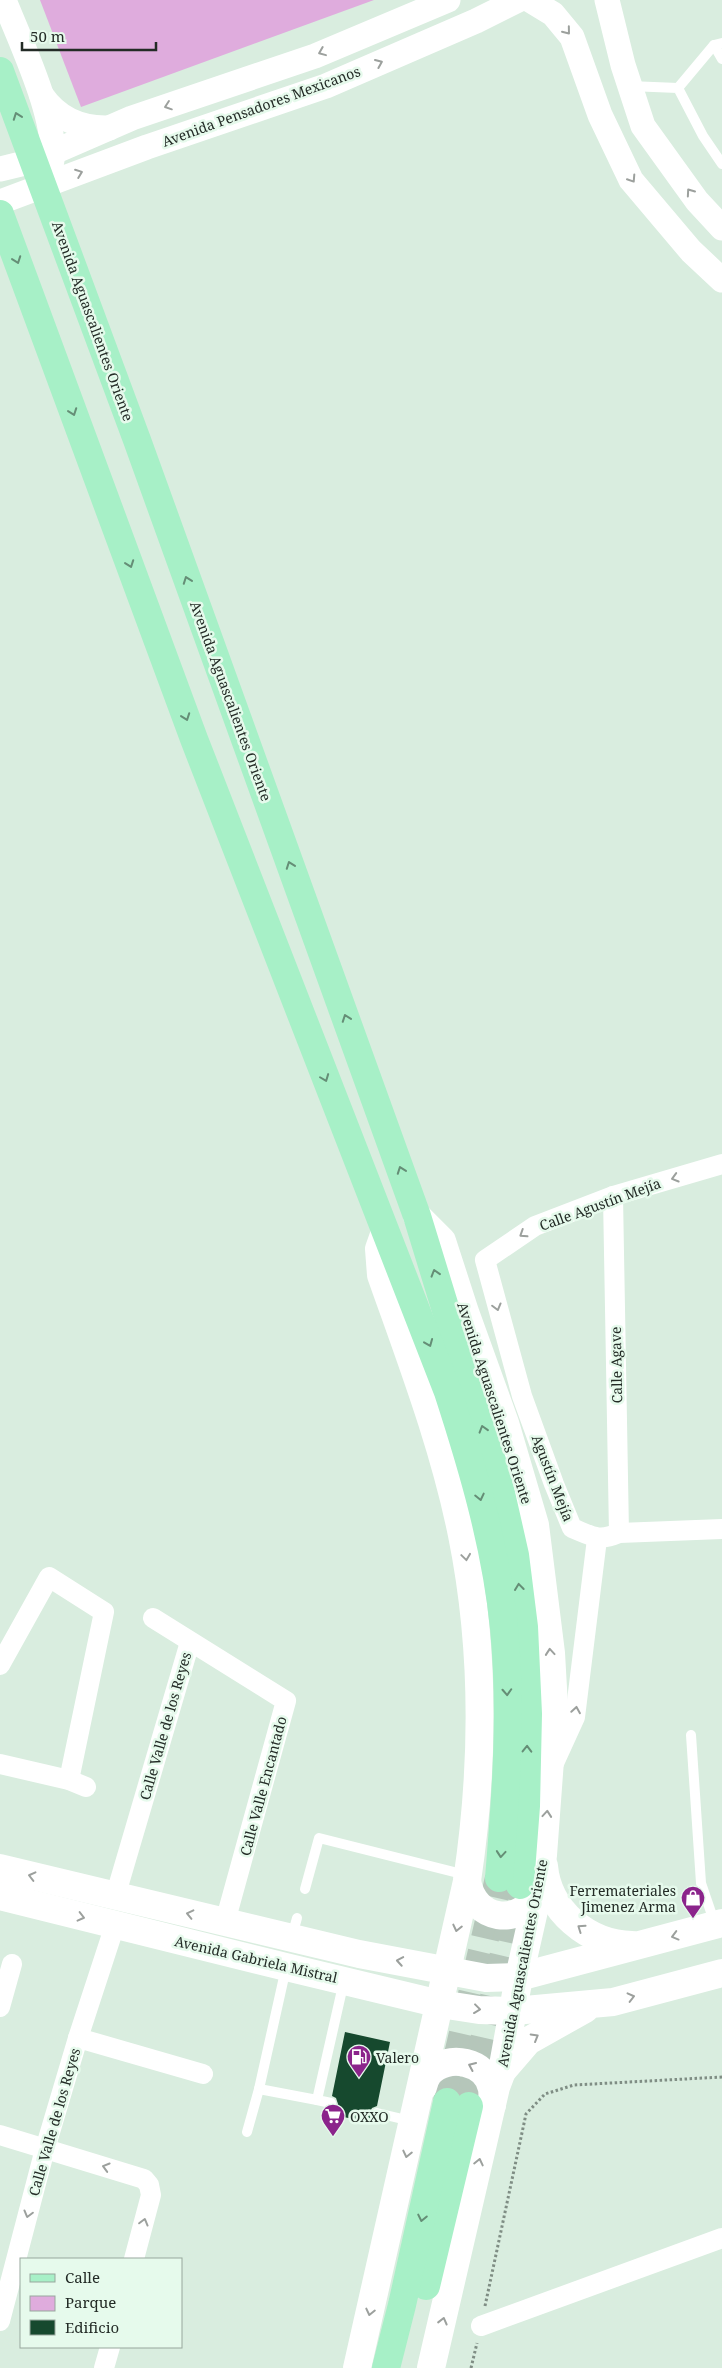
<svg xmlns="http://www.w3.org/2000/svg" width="722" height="2368" font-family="'Noto Serif',serif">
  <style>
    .green { fill: #dfacdd }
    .building { fill: #16492e }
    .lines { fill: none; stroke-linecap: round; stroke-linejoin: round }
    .primary-tunnel { stroke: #b5c6ba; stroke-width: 28; stroke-dasharray: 28 14; stroke-linecap: butt }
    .path { stroke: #7f8d84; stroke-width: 3; stroke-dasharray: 2.5 2.5; stroke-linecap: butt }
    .service { stroke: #fff; stroke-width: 10 }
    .minor { stroke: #fff; stroke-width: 20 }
    .tertiary { stroke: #fff; stroke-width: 25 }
    .secondary { stroke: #fff; stroke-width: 28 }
    .primary { stroke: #a7f0c7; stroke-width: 28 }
    .oneway { stroke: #9ca09d }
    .oneway2 { stroke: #658e76 }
    .labels { text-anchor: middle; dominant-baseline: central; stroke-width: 5; stroke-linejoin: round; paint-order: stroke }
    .street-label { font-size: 14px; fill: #232b26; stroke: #e6faec }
    .poi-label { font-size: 14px; fill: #232b26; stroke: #e6faec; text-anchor: start }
  </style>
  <rect width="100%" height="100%" fill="#d9eddf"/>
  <!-- green -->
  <path class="green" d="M40,0H374L81,107Z"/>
  <!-- building -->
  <path class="building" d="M345,2032L390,2042L377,2106L372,2108L370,2112L374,2119V2123L328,2114L329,2110L336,2108L338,2104L336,2098L332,2096Z"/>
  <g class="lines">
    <!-- primary-tunnel -->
    <g class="primary-tunnel">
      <path d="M447,2102L499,1878"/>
      <path d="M469,2106L518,1893"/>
    </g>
    <!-- path -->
    <g class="path">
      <path d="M485,2306L526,2114L545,2094L574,2085L722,2077"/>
      <path d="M471,2368L477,2343"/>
    </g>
    <!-- service -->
    <g class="service">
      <path d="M714,45L722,59"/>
      <path d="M629,86L678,88L703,136L722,164"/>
      <path d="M678,88L714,45L722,43"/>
      <path d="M691,1735L701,1883L715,1924"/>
      <path d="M305,1889L319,1838L466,1875"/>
      <path d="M292,1936L297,1918"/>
      <path d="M259,2089L317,2100"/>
      <path d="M331,2103L317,2100L344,1981"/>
      <path d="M377,2113L411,2121"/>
      <path d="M247,2132L259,2089L286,1968"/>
    </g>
    <!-- minor -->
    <g class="minor">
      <path d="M722,1164L613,1196L535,1226L485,1260L522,1396L554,1484L572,1528C592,1536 598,1542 619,1533L722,1529"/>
      <path d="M613,1196L619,1533"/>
      <path d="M153,1618L286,1701L225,1922"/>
      <path d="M0,1665L49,1577L104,1612L69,1780"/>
      <path d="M554,1763L575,1717L597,1539"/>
      <path d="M0,1764L69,1780L86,1787"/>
      <path d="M115,1897L190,1642"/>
      <path d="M0,2007L12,1964"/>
      <path d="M78,2038L203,2074"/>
      <path d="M0,2135L144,2179L149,2185L151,2195L134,2259"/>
      <path d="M0,2321L45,2149L78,2038L115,1925"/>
      <path d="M481,2326L722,2238"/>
      <path d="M104,2368L110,2347"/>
    </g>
    <!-- tertiary -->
    <g class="tertiary">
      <path d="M4,0C20,41 61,125 51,166"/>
      <path d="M530,0L553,14L572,37L600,115L631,180L691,251L722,280"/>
      <path d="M607,0L623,65L643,126L697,201L722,228"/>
      <path d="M42,96C58,119 81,129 109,128"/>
      <path d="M0,169L33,161L132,118L315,56L448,0"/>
      <path d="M0,202L147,147L326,86L476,21L518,0"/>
    </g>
    <!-- secondary -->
    <g class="secondary">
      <path d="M417,1216L442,1241L465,1312L505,1423L535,1525L551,1653L554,1706L543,1855L538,1893L519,1977L502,2071L496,2087L431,2368"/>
      <path d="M544,1866C548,1911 588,1944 632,1945"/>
      <path d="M0,1868L359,1954L486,1978L519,1977L722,1923"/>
      <path d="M467,1881C474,1921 519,1928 538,1893"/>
      <path d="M0,1896L286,1967L440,2004L479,2010L514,2011L613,2002L722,1973"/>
      <path d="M503,2070L528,2041L585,2009"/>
      <path d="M423,2087C424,2082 426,2077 429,2073C448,2053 487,2061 492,2089C493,2094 492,2100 492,2105"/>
      <path d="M357,2368L467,1881C484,1767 485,1649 462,1535C444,1446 411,1360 381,1275L379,1249L385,1232"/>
    </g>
    <!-- primary -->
    <g class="primary">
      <path d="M0,71L137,440L417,1216L498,1480L515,1555L524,1627L528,1714L526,1806L520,1885"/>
      <path d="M0,214L194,739L448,1392C473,1469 496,1547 504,1628C512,1711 506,1795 499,1878"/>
      <path d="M426,2286L469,2106"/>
      <path d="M386,2368L402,2305L447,2102"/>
    </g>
  </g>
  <!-- one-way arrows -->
  <defs><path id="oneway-chevron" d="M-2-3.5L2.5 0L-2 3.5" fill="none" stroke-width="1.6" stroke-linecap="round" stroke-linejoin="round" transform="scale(1.25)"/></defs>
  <g class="oneway">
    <use href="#oneway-chevron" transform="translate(567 31) rotate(51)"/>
    <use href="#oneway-chevron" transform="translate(322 52) rotate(158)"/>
    <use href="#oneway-chevron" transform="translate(379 63) rotate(-23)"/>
    <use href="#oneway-chevron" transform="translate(168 106) rotate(161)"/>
    <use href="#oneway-chevron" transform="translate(79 173) rotate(-21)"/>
    <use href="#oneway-chevron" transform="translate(632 179) rotate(57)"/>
    <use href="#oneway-chevron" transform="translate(690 192) rotate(-125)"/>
    <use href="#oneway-chevron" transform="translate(675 1178) rotate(164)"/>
    <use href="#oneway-chevron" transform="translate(523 1234) rotate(147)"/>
    <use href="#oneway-chevron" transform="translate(497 1307) rotate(75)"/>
    <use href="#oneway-chevron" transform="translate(466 1557) rotate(82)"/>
    <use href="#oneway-chevron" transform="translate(550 1652) rotate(-95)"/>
    <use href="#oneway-chevron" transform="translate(576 1710) rotate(-81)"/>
    <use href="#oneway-chevron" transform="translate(547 1814) rotate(-85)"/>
    <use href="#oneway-chevron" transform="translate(32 1876) rotate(-166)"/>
    <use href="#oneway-chevron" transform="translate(190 1914) rotate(-167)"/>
    <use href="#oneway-chevron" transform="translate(81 1917) rotate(14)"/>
    <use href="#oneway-chevron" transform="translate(457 1928) rotate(103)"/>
    <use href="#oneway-chevron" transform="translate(581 1928) rotate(-145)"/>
    <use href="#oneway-chevron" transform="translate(675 1936) rotate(165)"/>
    <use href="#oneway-chevron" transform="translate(400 1961) rotate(-170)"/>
    <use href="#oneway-chevron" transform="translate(631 1997) rotate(-14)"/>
    <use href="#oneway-chevron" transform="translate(477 2009) rotate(7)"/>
    <use href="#oneway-chevron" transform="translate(535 2037) rotate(-30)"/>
    <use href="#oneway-chevron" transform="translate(472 2066) rotate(-156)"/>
    <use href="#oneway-chevron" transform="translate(407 2154) rotate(103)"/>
    <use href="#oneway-chevron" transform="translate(479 2162) rotate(-77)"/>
    <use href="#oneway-chevron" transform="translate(106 2167) rotate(-164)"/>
    <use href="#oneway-chevron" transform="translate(28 2214) rotate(105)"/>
    <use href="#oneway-chevron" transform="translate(144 2222) rotate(-75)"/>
    <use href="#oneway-chevron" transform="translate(370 2312) rotate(103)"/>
    <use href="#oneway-chevron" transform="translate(443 2321) rotate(-76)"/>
  </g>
  <g class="oneway2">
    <use href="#oneway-chevron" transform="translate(17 116) rotate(-110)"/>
    <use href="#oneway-chevron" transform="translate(17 260) rotate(70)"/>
    <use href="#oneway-chevron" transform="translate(73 412) rotate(70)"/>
    <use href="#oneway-chevron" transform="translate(130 564) rotate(70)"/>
    <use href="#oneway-chevron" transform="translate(187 580) rotate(-110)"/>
    <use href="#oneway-chevron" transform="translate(186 717) rotate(70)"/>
    <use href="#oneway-chevron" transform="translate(290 865) rotate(-110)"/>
    <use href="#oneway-chevron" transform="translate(346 1018) rotate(-110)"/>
    <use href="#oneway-chevron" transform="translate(325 1078) rotate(69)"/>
    <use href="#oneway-chevron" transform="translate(401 1170) rotate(-110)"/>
    <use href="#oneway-chevron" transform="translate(435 1273) rotate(-107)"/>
    <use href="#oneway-chevron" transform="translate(429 1343) rotate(68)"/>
    <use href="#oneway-chevron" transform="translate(483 1429) rotate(-107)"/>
    <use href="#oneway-chevron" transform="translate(480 1497) rotate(77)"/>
    <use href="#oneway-chevron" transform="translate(519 1587) rotate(-97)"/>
    <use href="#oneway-chevron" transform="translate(507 1692) rotate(87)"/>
    <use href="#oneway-chevron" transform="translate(527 1749) rotate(-89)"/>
    <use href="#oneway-chevron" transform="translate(501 1854) rotate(95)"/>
    <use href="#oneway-chevron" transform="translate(422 2218) rotate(102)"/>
  </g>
  <!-- icons -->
  <defs>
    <symbol id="shop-pin" viewBox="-11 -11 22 30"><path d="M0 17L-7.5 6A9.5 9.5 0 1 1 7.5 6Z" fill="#8b248b" stroke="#e6faec"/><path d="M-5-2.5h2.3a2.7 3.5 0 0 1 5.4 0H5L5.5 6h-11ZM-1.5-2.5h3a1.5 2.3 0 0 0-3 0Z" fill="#fff"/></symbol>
    <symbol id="fuel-pin" viewBox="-11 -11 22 30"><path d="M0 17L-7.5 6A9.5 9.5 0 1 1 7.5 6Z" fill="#8b248b" stroke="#e6faec"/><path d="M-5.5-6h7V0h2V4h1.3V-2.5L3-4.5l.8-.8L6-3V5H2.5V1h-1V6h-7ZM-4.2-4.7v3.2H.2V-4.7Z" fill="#fff"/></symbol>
    <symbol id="supermarket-pin" viewBox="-11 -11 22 30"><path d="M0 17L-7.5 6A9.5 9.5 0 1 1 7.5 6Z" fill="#8b248b" stroke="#e6faec"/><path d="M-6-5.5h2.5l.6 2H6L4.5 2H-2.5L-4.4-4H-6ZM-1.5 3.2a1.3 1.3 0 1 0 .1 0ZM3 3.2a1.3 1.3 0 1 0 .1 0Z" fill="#fff"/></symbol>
  </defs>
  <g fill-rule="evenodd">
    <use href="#shop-pin" x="679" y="1884" width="28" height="38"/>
    <use href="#fuel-pin" x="345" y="2043" width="28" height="38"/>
    <use href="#supermarket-pin" x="319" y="2102" width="28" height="38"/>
  </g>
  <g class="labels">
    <!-- street labels -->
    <g class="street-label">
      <text transform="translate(261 106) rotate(-20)">Avenida Pensadores Mexicanos</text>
      <text transform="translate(93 321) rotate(70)">Avenida Aguascalientes Oriente</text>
      <text transform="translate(231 701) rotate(70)">Avenida Aguascalientes Oriente</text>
      <text transform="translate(600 1204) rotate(-20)">Calle Agustín Mejía</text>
      <text transform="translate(616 1365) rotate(-91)">Calle Agave</text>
      <text transform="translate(495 1403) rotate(72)">Avenida Aguascalientes Oriente</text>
      <text transform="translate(553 1478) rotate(69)">Agustín Mejía</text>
      <text transform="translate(165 1726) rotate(-74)">Calle Valle de los Reyes</text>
      <text transform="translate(263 1786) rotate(-75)">Calle Valle Encantado</text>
      <text transform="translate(256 1959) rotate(13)">Avenida Gabriela Mistral</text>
      <text transform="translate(522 1963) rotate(-79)">Avenida Aguascalientes Oriente</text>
      <text transform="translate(54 2122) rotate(-74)">Calle Valle de los Reyes</text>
    </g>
    <!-- poi labels -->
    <g class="poi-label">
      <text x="676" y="1890" text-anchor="end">Ferremateriales<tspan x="676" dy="16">Jimenez Arma</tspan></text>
      <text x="376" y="2057">Valero</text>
      <text x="350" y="2116">OXXO</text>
    </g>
  </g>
  <!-- legend -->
  <rect x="20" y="2258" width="162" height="90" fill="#e6faec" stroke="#98a79d"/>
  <rect x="30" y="2274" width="25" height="8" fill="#a7f0c7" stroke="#98a79d"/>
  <text x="65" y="2283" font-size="15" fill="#232b26">Calle</text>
  <rect x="30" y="2296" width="25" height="15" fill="#dfacdd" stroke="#98a79d"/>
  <text x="65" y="2308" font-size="15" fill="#232b26">Parque</text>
  <rect x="30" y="2320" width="25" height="15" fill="#16492e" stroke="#98a79d"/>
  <text x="65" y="2333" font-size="15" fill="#232b26">Edificio</text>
  <!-- scale -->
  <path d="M22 42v8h134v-8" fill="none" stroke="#232b26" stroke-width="2.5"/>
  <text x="30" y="42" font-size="15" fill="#232b26" stroke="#e6faec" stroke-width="4" paint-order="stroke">50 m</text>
</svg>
